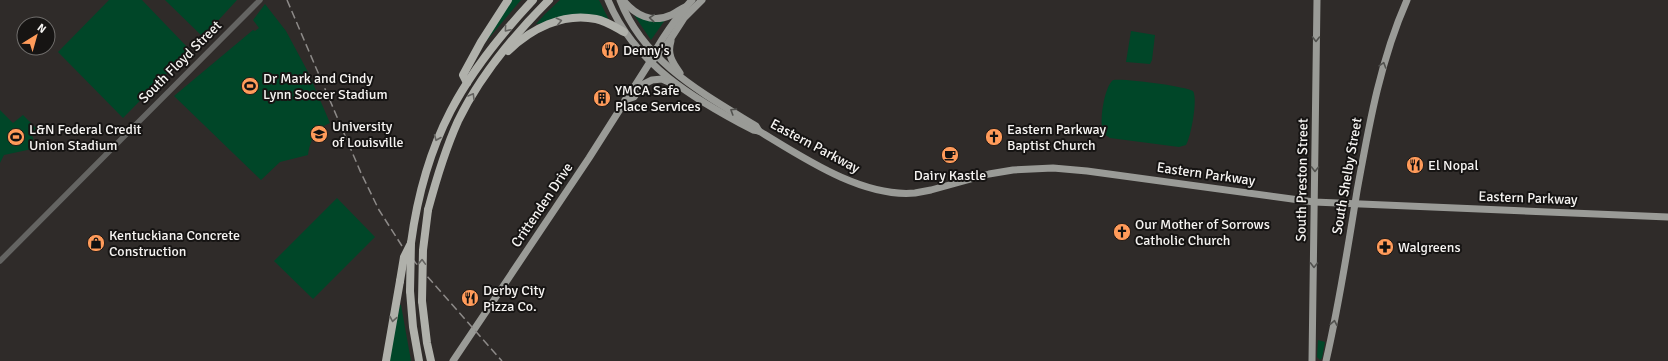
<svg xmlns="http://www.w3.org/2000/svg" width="1668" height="361" font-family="Signika,sans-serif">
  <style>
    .green { fill: #004628 }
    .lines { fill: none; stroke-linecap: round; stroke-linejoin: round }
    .minor { stroke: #646462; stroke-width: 5.5 }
    .major { stroke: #9a9b97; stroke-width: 7 }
    .highway { stroke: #b0b1ab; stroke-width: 8 }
    .rail { stroke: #8d8a88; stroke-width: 1.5; stroke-dasharray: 8 4; stroke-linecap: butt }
    .highway-bridge { stroke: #b0b1ab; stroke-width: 8 }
    .oneway { stroke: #51514e }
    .oneway2 { stroke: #63625f }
    .labels { text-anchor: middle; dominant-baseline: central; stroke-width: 4; stroke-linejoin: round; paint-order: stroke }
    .poi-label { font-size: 14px; fill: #f6f4f2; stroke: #161413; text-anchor: start }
    .street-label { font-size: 14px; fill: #f6f4f2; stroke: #161413 }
  </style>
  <rect width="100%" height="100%" fill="#2f2b29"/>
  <!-- green -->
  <g class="green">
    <path d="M109,0H142L190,50L123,118L58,52Z"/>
    <path d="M165,0H237L203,37Z"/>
    <path d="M511,0H521L482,46Z"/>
    <path d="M560,0H599L609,20L605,18L536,24L545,14Z"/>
    <path d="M265,4L286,31L308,72L330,123C315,129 310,141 308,155L280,162L261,180L174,96L253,30L255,31L259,28L253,20Z"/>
    <path d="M634,15L665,20L651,40Z"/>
    <path d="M1131,31L1155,35L1152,60L1150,64L1126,62Z"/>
    <path d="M1113,80C1124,78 1184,86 1193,91C1198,99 1191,136 1186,145L1179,147L1110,138L1104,134C1098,125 1104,87 1113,80Z"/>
    <path d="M0,110L13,123L23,115L36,128L32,135L35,144L32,149L4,155L0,163Z"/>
    <path d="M337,198L375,237L313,299L274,261Z"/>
    <path d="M400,305H401L411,361H388Z"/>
    <path d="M1318,340L1325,342L1322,358L1320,360L1317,357Z"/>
  </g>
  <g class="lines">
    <!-- minor -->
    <path class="minor" d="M0,261L260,0"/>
    <!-- major -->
    <g class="major">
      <path d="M608,0C634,64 695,100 753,130L759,131C802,157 862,198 915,193L931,190L989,174L1013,170L1053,168L1087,171L1314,202L1668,217"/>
      <path d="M620,0C644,62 702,93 756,126L759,131"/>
      <path d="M623,0C635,15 652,24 671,15C676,13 680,9 685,7"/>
      <path d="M671,41C667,54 672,62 680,73"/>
      <path d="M653,60L664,49L684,18L702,0"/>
      <path d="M625,100L634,97L642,85L652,80L662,79L673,84"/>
      <path d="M453,361L589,158L650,62C657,44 679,14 692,0"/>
      <path d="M1312,361L1317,0"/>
      <path d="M1326,361C1339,305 1348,248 1357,191C1369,125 1380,61 1407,0"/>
    </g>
    <!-- highway -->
    <g class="highway">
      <path d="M508,51C531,29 563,12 596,19C606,21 615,27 624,32"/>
      <path d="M467,83L463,75L481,42L508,0"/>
      <path d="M428,210C436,180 445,150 458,121C480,76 514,35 549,0"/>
      <path d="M411,243C425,139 462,76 533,0"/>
      <path d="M410,291L413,327L419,361"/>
      <path d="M422,301L427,343L431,361"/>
      <path d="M386,361L400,281"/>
    </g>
    <!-- rail -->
    <path class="rail" d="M287,0L361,173L379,210L402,246L419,267L502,361"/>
    <!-- highway-bridge -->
    <g class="highway-bridge">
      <path d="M400,281L404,257L410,245"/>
      <path d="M410,291L411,243"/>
      <path d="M422,301L423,250L428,210"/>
    </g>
  </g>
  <!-- one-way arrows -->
  <defs><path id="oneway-chevron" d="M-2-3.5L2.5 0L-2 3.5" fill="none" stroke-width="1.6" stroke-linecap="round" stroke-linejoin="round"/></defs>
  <g class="oneway">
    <use href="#oneway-chevron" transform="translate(652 18) rotate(-175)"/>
    <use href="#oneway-chevron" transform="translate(1316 39) rotate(91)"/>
    <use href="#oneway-chevron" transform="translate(1383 65) rotate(-73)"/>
    <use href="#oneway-chevron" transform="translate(733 111) rotate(-148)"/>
    <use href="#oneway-chevron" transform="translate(1315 169) rotate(91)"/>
    <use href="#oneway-chevron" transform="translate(1314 265) rotate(91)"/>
    <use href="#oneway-chevron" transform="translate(1334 323) rotate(-79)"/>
  </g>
  <g class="oneway2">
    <use href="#oneway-chevron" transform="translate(559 21) rotate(-13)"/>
    <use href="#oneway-chevron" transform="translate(507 29) rotate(130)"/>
    <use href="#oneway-chevron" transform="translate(472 96) rotate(-59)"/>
    <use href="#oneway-chevron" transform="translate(437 138) rotate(113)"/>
    <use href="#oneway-chevron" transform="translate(422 262) rotate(-88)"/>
    <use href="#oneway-chevron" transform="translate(393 319) rotate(100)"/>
  </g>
  <!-- icons -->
  <defs>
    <symbol id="restaurant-disc" viewBox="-11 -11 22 22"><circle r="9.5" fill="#ff9b5a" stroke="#161413"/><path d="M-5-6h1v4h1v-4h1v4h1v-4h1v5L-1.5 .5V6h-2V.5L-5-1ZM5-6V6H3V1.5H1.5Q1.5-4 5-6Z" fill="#111"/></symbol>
    <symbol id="stadium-disc" viewBox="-11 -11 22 22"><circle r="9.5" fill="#ff9b5a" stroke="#161413"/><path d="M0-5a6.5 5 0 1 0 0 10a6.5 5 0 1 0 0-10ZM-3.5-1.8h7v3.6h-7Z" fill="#111"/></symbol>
    <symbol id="building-disc" viewBox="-11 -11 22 22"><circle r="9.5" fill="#ff9b5a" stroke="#161413"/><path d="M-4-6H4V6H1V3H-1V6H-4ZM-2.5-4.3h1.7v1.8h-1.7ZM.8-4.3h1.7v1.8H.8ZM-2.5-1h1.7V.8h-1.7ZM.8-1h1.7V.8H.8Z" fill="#111"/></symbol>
    <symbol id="university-disc" viewBox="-11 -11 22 22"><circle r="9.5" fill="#ff9b5a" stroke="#161413"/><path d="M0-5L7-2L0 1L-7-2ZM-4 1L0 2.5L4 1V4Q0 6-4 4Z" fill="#111"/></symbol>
    <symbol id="church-disc" viewBox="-11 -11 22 22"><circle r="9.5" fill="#ff9b5a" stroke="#161413"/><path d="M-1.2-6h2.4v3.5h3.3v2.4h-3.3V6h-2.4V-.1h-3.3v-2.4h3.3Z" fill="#111"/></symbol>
    <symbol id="cafe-disc" viewBox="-11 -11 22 22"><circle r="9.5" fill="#ff9b5a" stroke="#161413"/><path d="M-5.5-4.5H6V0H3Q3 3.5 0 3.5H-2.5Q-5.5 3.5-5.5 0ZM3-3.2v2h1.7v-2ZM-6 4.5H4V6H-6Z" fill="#111"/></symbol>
    <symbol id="shop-disc" viewBox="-11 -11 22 22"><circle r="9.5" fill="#ff9b5a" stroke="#161413"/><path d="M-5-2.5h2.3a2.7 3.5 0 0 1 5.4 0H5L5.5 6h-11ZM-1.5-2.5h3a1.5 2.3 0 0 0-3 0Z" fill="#111"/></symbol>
    <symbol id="pharmacy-disc" viewBox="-11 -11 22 22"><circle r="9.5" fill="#ff9b5a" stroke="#161413"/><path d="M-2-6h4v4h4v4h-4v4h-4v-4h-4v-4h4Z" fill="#111"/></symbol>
  </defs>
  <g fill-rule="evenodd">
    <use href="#restaurant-disc" x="600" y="40" width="20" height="20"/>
    <use href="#stadium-disc" x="240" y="76" width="20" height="20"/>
    <use href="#building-disc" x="592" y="88" width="20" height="20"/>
    <use href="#university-disc" x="309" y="124" width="20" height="20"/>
    <use href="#stadium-disc" x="6" y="127" width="20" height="20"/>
    <use href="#church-disc" x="984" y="127" width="20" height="20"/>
    <use href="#cafe-disc" x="940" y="145" width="20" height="20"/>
    <use href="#restaurant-disc" x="1405" y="155" width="20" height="20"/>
    <use href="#church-disc" x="1112" y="222" width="20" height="20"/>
    <use href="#shop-disc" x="86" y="233" width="20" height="20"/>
    <use href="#pharmacy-disc" x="1375" y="237" width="20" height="20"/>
    <use href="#restaurant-disc" x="460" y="288" width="20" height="20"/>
  </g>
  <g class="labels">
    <!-- poi labels -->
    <g class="poi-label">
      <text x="623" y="50">Denny's</text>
      <text x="263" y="78">Dr Mark and Cindy<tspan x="263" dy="16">Lynn Soccer Stadium</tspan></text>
      <text x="615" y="90">YMCA Safe<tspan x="615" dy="16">Place Services</tspan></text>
      <text x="332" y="126">University<tspan x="332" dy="16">of Louisville</tspan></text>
      <text x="29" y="129">L&amp;N Federal Credit<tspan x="29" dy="16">Union Stadium</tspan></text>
      <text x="1007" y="129">Eastern Parkway<tspan x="1007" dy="16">Baptist Church</tspan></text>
      <text x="1428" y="165">El Nopal</text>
      <text x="950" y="175" text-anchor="middle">Dairy Kastle</text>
      <text x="1135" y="224">Our Mother of Sorrows<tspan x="1135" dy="16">Catholic Church</tspan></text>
      <text x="109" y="235">Kentuckiana Concrete<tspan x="109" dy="16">Construction</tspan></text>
      <text x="1398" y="247">Walgreens</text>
      <text x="483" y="290">Derby City<tspan x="483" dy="16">Pizza Co.</tspan></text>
    </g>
    <!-- street labels -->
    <g class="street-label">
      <text transform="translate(180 62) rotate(-45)">South Floyd Street</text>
      <text transform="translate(815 146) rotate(28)">Eastern Parkway</text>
      <text transform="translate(1206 174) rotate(8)">Eastern Parkway</text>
      <text transform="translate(1347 176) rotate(-80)">South Shelby Street</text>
      <text transform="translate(1302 180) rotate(-89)">South Preston Street</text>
      <text transform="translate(1528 198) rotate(2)">Eastern Parkway</text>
      <text transform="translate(542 205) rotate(-56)">Crittenden Drive</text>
    </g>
  </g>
  <!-- north arrow -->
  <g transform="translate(36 36) rotate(37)"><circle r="19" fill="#161413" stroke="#706e6c"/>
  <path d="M0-3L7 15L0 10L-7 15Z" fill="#ff9b5a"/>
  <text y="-6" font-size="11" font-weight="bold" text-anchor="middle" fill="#f6f4f2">N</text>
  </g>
</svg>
